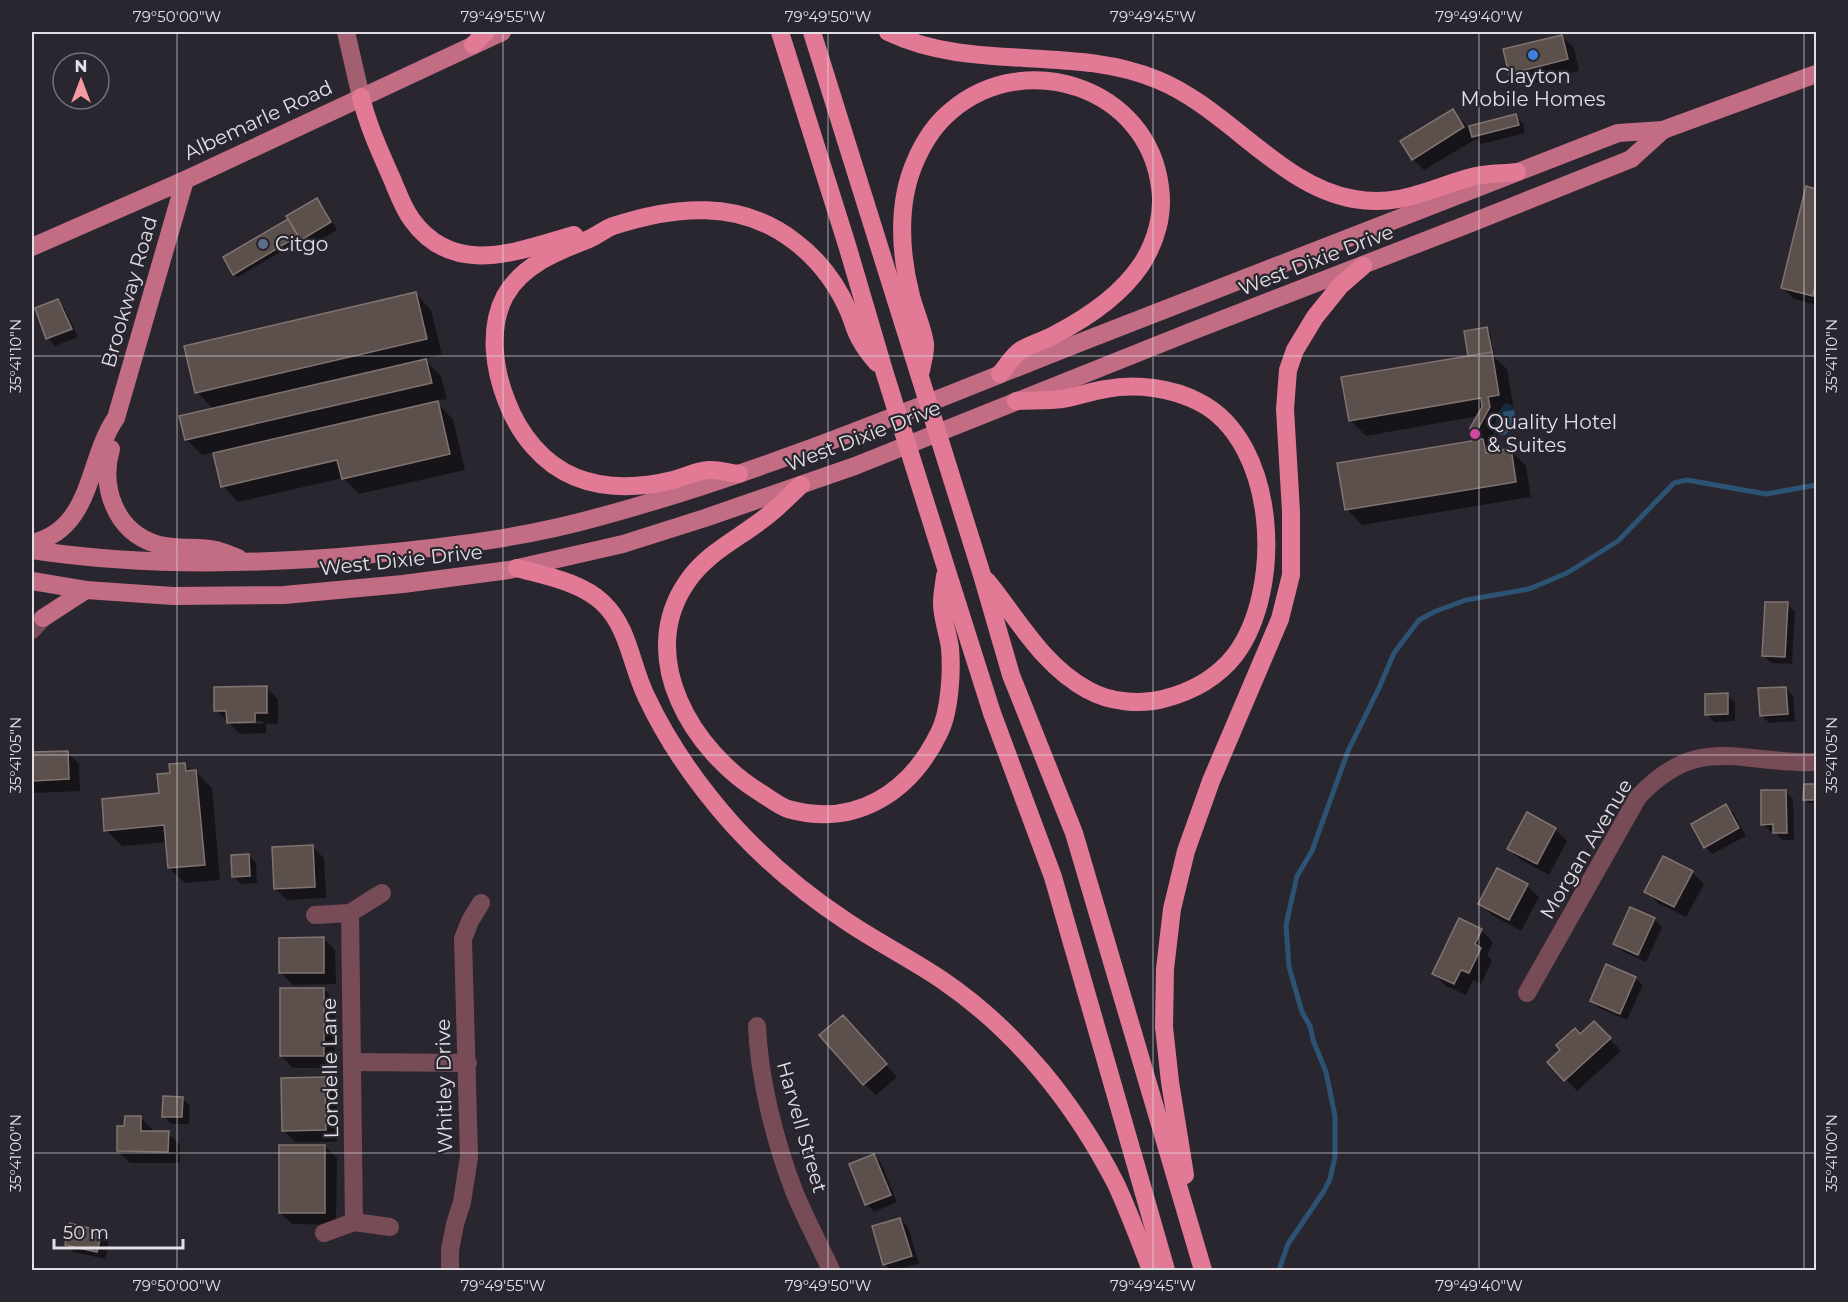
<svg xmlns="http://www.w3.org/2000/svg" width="1848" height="1302" font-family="Montserrat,sans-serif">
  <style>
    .water { fill: #2c5274 }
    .shadow { fill: #0007; fill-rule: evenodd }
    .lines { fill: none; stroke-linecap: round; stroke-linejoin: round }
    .stream { stroke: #2c5274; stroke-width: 5 }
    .building { fill: #5c504c; stroke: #817370; stroke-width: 1.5 }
    .street { stroke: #774c57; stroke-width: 18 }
    .secondary { stroke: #a25f70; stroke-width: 18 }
    .primary { stroke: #c36d84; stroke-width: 18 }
    .highway { stroke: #e27a96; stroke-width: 18 }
    .ticks { fill: none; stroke: #e2e0e6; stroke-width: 1.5; stroke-opacity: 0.45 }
    .shop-dot { fill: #3f7fe0; stroke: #2a2630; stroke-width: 2 }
    .service-dot { fill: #5c6f8a; stroke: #2a2630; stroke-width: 2 }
    .hotel-dot { fill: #d1479c; stroke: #2a2630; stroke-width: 2 }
    .labels { text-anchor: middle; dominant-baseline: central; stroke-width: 4.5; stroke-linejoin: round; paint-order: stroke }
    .poi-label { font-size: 20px; fill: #e2e0e6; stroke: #2a2630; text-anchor: start }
    .street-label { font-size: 20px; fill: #e2e0e6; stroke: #2a2630 }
    .neatline { fill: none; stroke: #e2e0e6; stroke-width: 2 }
    .ticks-label { font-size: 15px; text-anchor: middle; fill: #e2e0e6 }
  </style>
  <rect width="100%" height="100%" fill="#2a2630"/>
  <!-- water -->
  <path class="water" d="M1506,403L1512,405C1518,417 1514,425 1505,435H1494C1492,428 1499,407 1506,403Z"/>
  <!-- shadow -->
  <g class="shadow">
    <path d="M1562,36L1574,48L1579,71L1523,85L1511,73Z"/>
    <path d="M1452,111L1464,122L1473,137L1515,116L1523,123L1525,133L1481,144L1476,139L1424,170L1413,159Z"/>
    <path d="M1808,188L1816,190V305L1794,299L1783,288Z"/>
    <path d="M316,200L324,207L337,230L309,246L302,239L238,277L234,274L288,221L293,226Z"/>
    <path d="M416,294L431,310L442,355L424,359L441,376L447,399L435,401L453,419L465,470L359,494L343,478L238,502L223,486L215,452L202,455L186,439L214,410L197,392Z"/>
    <path d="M58,301L65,309L78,337L55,346L47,338Z"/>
    <path d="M1487,328L1490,332L1494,357L1507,369L1514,410L1503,412L1505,423L1493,446L1494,451L1510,450L1526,466L1531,497L1362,525L1347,509L1474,442L1478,416L1366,436L1350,420L1470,357Z"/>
    <path d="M1787,604L1795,612L1792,664L1771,663L1764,655Z"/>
    <path d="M266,687L278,699V724H266V733L240,734L216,710ZM235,721H263V724H237Z"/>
    <path d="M1786,688L1793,696L1795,721L1769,723L1761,715Z"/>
    <path d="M1727,695L1735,702V721L1714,722L1707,714Z"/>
    <path d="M67,752L79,764L80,791L34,793L32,791V754Z"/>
    <path d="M184,764L192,772H196L212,788L220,880L185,883L169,868L167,842L122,846L106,830L161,795L172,774Z"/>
    <path d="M1805,785H1816V803H1808L1805,799Z"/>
    <path d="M1785,791L1793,799L1794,840H1782L1775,832H1771L1763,824Z"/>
    <path d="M1726,806L1734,814L1746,836L1712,854L1705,847Z"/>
    <path d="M1555,829L1567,841L1549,875L1521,860L1509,849Z"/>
    <path d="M312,846L324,858L326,898L287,900L275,889Z"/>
    <path d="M248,855L256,863L257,883L241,884L234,877Z"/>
    <path d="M1692,872L1704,884L1686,917L1658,903L1646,891Z"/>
    <path d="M1527,886L1539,897L1521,931L1492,915L1480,904Z"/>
    <path d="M1654,919L1662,927L1646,962L1622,951L1615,944Z"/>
    <path d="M1481,930L1493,942L1487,955L1492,961L1481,984L1473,980L1466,995L1446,986L1434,974Z"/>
    <path d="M324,938L335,950L336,984L293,985L281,973Z"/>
    <path d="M1635,978L1643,985L1627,1020L1599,1008L1591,1000Z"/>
    <path d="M324,989L335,1001V1068H293L281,1056Z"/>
    <path d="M1594,1023L1621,1051L1577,1091L1549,1062Z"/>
    <path d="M854,1029L897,1077L876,1095L864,1084Z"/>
    <path d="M325,1079L337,1091V1142H295L284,1131Z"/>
    <path d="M182,1098L190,1106L189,1124H171L164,1116Z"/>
    <path d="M140,1117L152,1129V1133H168L180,1145V1163H130L118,1151L126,1127Z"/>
    <path d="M325,1146L337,1158L336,1225L292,1224L280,1213Z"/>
    <path d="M874,1156L881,1163L897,1202L874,1212L867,1204Z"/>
    <path d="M900,1219L908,1227L919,1264L891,1270L884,1264Z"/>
    <path d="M102,1232L109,1240L105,1259L74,1252L66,1244Z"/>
  </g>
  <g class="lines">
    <!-- stream -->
    <path class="stream" d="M1279,1270L1288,1244L1324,1191L1330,1179L1335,1157V1116L1326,1072L1313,1040L1310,1026L1302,1012L1289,967L1286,925L1297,876L1312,851L1348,751L1379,688L1394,653L1419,620L1436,611L1466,600L1529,589L1567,573L1618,541L1674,483L1687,480L1766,494L1816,485"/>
  </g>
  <!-- building -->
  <g class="building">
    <path d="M1562,35L1568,59L1509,74L1503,49Z"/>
    <path d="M1453,109L1464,127L1412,160L1400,141Z"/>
    <path d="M1516,114L1519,125L1472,137L1469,126Z"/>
    <path d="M1806,186L1816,189V280L1813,296L1781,288Z"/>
    <path d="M317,198L331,222L301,240L286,216Z"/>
    <path d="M288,219L298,236L233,275L223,257Z"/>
    <path d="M416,292L427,339L195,393L184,346Z"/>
    <path d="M58,299L72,329L46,339L35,308Z"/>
    <path d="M1487,327L1492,352L1468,356L1464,331Z"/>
    <path d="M1492,352L1499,395L1488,397L1490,407L1478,429L1479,439H1483L1486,453L1511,448L1516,482L1345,510L1337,463L1472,441L1470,428L1482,407L1481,398L1349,421L1341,377Z"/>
    <path d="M426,359L432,383L185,440L179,416Z"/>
    <path d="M438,401L450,454L342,479L337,460L221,487L213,453Z"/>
    <path d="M1765,602H1788L1785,657L1762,656Z"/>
    <path d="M267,686V713H255V722L227,723L226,711H214V687Z"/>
    <path d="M1786,687L1788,714L1760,716L1758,688Z"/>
    <path d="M1728,693V714L1705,715V694Z"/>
    <path d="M68,751L69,779L32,781V752Z"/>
    <path d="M185,763L186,771L196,770L205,865L168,868L164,825L104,831L102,799L159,793L157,774L170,773L169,764Z"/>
    <path d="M1804,784H1816V800H1803Z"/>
    <path d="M1761,790H1786L1787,833H1773V824L1761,825Z"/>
    <path d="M1726,804L1739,828L1704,848L1691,824Z"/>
    <path d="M1527,812L1556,828L1537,864L1507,849Z"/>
    <path d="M313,845L315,887L274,889L272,847Z"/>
    <path d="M249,854L250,876L232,877L231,855Z"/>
    <path d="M1663,856L1693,871L1674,907L1644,892Z"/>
    <path d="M1497,868L1528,884L1509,920L1478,904Z"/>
    <path d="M1630,907L1655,918L1638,955L1613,944Z"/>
    <path d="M1459,918L1482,929L1475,944L1481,948L1469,973L1461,970L1454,984L1432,974Z"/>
    <path d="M324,937V973H279V938Z"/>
    <path d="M1606,964L1636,977L1620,1014L1590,1001Z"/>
    <rect x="280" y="988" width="44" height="68"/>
    <path d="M843,1015L887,1064L863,1085L819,1035Z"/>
    <path d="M1594,1021L1611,1038L1564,1081L1547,1062L1560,1050L1556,1045L1575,1028L1580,1034Z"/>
    <path d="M325,1077L326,1130L282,1131L281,1078Z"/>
    <path d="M163,1096L183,1097L182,1117H162Z"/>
    <path d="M125,1116H141V1131H169L168,1152L117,1151V1126H124Z"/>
    <rect x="279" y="1145" width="46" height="68"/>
    <path d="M874,1154L891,1195L865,1205L849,1164Z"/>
    <path d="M900,1218L912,1256L883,1265L872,1226Z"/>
    <path d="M69,1223L102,1231L97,1252L65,1245Z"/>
  </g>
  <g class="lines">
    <!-- street -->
    <g class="street">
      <path d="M32,630L43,618"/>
      <path d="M350,913L354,1222"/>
      <path d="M315,915L350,913L382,893"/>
      <path d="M1527,993L1638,797C1700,731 1742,765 1816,762"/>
      <path d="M757,1026C759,1078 775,1142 794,1191C805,1218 819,1244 831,1270"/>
      <path d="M352,1062L468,1063"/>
      <path d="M324,1233L354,1222L390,1227"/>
      <path d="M450,1270V1250L455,1224L462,1202L469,1157L463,939L470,921L481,903"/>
    </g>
    <!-- secondary -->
    <path class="secondary" d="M346,32L361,97"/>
    <!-- primary -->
    <g class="primary">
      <path d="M32,247L185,180L502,32"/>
      <path d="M111,449C100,487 115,531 156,544C175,550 196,546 216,550C223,552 230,555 238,558"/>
      <path d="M32,543C93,529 87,459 116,418L185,180"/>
      <path d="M32,550C144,567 259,565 373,554C447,547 523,538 595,518C764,473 926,403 1089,339C1265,269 1442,202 1618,133L1663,130L1816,74"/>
      <path d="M32,581L86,590L173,596L284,595L403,584L509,570L623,544L705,518L855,466L1190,332L1471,223L1631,159L1663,130"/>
      <path d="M43,618L86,590"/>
    </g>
    <!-- highway -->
    <g class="highway">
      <path d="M780,32L847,245L885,374L946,568L992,713L1053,877L1166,1270"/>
      <path d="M812,32L982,575L1011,675L1074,833L1203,1270"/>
      <path d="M888,32C973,73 1072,44 1158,80C1227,108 1281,187 1354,199C1398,207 1427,190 1468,178C1483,173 1502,174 1517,172"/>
      <path d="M473,45L486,32"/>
      <path d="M361,97C368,126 380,152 392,179C398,193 403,208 412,220C454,278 518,251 574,235"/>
      <path d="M921,371C922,363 926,352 925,344C923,328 915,312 911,296C900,253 897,203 915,162C923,143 934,125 951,111C1026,47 1148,88 1160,187C1164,214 1156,242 1141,265C1120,296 1087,318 1054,335C1043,341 1031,344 1021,350C1013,355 1006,367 1000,374"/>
      <path d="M739,474C729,473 717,469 708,470C696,471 684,477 673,480C640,488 607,490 575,477C543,464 519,434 507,402C494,370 488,328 505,296C522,265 558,251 589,239C598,235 605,229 613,226C674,206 740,199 794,241C818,259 837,284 849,312C853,321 855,332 861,341C865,349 871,356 877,363"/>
      <path d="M801,485C790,495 779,507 767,516C740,538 707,552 687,582C635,657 693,752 761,793C769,798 779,806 788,809C855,828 910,793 939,733C950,712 952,671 950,648C948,633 942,618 942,603C942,594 944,585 945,576"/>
      <path d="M517,568C546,576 581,582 603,603C629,628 631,665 646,696C668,743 699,787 734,826C767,862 805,894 846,921C877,942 911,959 942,980C1017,1031 1075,1104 1116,1184C1129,1212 1140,1242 1151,1270"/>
      <path d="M987,581C1018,619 1043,666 1088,690C1109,702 1140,705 1163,699C1191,692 1217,678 1235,655C1284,590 1278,442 1199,402C1172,388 1136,383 1106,389C1091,391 1076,397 1062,399C1047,401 1031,400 1016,401"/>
      <path d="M1185,1175L1170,1082L1164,1027L1165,969L1172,909L1186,851L1211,781L1280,619L1291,575V512L1285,409L1288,370L1295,350L1315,317L1340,286L1363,266"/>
    </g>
  </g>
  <!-- ticks -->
  <path class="ticks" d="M177,32V1270M503,32V1270M828,32V1270M1153,32V1270M1479,32V1270M1804,32V1270M32,356H1816M32,755H1816M32,1153H1816"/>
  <!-- markers -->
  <circle class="shop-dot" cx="1533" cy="55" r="6"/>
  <circle class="service-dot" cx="263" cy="244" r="6"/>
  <circle class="hotel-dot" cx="1475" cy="434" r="6"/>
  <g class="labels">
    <!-- poi labels -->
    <g class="poi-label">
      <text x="1533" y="76" text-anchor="middle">Clayton<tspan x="1533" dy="23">Mobile Homes</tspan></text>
      <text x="275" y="244">Citgo</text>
      <text x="1487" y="422">Quality Hotel<tspan x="1487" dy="23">&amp; Suites</tspan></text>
    </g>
    <!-- street labels -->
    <g class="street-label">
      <text transform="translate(258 120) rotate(-25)">Albemarle Road</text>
      <text transform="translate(1316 260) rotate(-21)">West Dixie Drive</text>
      <text transform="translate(129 292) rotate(-74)">Brookway Road</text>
      <text transform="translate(863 436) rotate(-21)">West Dixie Drive</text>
      <text transform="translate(401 560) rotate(-6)">West Dixie Drive</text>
      <text transform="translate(1586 849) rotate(-59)">Morgan Avenue</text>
      <text transform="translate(330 1068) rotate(-91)">Londelle Lane</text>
      <text transform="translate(444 1086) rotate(-91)">Whitley Drive</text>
      <text transform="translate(802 1127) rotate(74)">Harvell Street</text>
    </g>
  </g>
  <!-- border -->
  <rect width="1848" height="1302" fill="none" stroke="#2a2630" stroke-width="66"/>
  <!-- north arrow -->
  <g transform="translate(81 81)"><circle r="28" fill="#2a2630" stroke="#747079" stroke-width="1.5"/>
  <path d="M0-4.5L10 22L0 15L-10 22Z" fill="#f49aa3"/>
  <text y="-9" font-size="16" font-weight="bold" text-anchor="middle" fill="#e2e0e6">N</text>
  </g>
  <!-- scale -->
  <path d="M54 1239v9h129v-9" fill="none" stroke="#e2e0e6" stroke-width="3"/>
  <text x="63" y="1239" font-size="18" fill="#e2e0e6" stroke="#2a2630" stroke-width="4.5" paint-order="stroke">50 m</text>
  <rect x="33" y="33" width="1782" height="1236" class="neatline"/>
  <g class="ticks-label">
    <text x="177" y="22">79°50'00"W</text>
    <text x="503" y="22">79°49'55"W</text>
    <text x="828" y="22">79°49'50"W</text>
    <text x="1153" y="22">79°49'45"W</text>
    <text x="1479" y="22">79°49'40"W</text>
    <text transform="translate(16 356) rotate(-90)" y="5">35°41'10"N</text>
    <text transform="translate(1832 356) rotate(-90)" y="5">35°41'10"N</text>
    <text transform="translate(16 755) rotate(-90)" y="5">35°41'05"N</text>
    <text transform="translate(1832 755) rotate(-90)" y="5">35°41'05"N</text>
    <text transform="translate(16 1153) rotate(-90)" y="5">35°41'00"N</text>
    <text transform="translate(1832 1153) rotate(-90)" y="5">35°41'00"N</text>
    <text x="177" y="1291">79°50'00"W</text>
    <text x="503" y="1291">79°49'55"W</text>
    <text x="828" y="1291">79°49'50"W</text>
    <text x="1153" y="1291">79°49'45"W</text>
    <text x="1479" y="1291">79°49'40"W</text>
  </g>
</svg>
